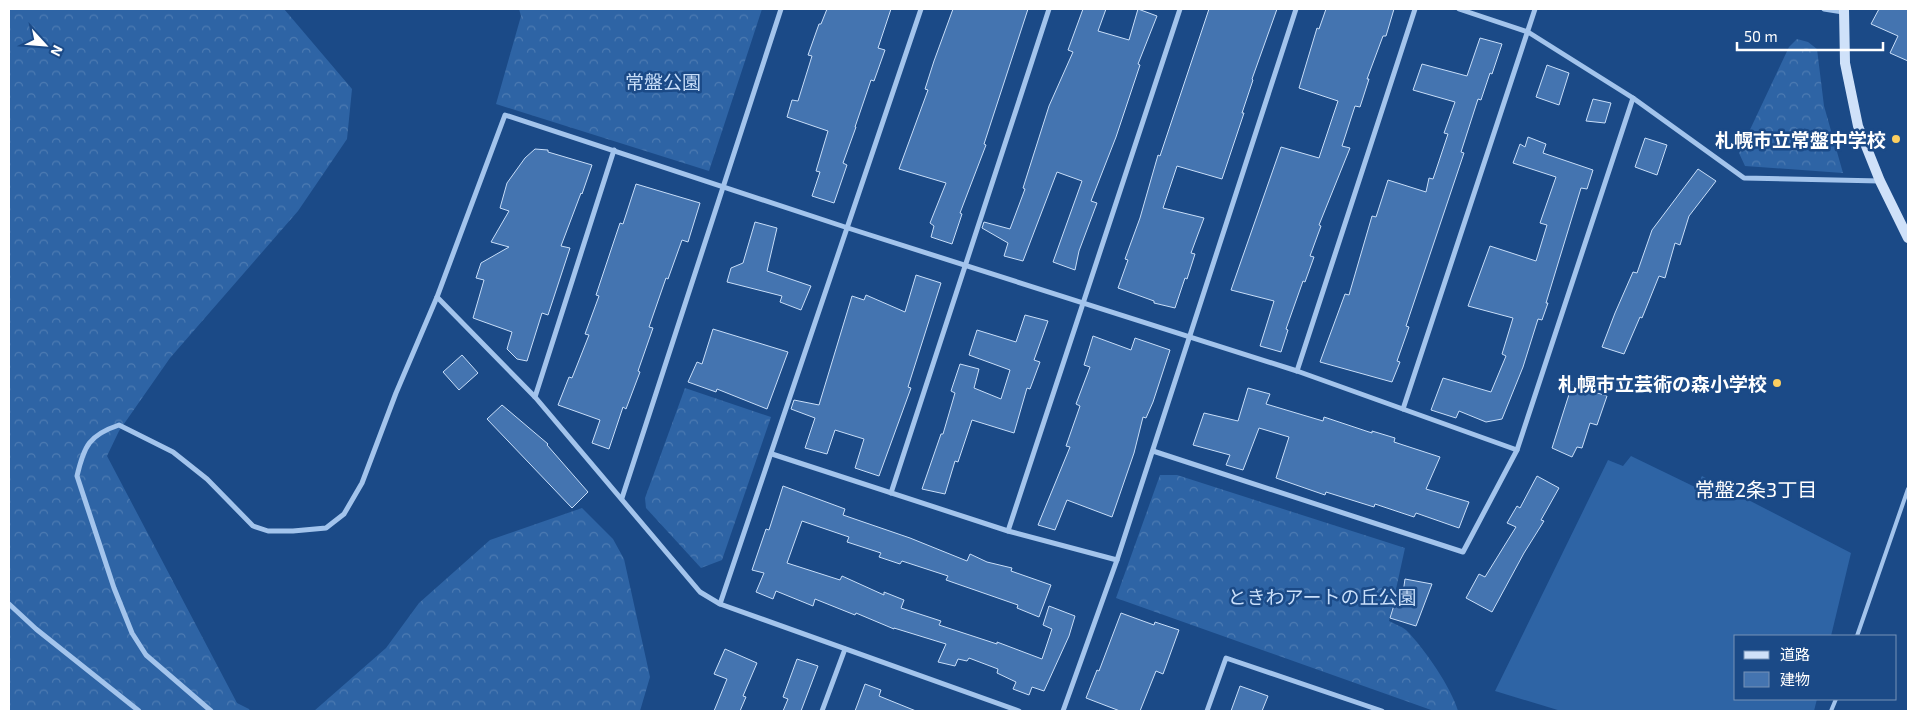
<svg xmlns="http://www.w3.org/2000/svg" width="1917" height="720" font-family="'Exo 2','Noto Sans JP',sans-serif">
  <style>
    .forest { fill: url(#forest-crowns) }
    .pitch { fill: #2e64a5 }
    .building { fill: #4474b0; stroke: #c8def9 }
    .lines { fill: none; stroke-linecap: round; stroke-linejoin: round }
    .lane { stroke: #a3c4ec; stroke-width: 4 }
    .street { stroke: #a3c4ec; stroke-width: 5 }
    .secondary { stroke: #cfe1f9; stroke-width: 10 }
    .poi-dot { fill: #fdcf60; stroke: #1b4a87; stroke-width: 2 }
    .labels { text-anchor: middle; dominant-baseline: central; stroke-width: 5; stroke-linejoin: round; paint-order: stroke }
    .park-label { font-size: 19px; fill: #c8def9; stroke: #1b4a87 }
    .poi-label { font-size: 19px; font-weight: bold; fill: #fff; stroke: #1b4a87; text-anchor: end }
    .neighbourhood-label { font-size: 20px; fill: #fff; stroke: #1b4a87 }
  </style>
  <defs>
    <pattern id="forest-crowns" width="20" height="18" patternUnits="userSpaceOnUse" patternTransform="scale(1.25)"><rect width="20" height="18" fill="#2e64a5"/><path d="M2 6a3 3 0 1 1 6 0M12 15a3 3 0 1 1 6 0" fill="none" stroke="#4d7bb2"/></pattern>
  </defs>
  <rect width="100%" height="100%" fill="#1b4a87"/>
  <!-- forest -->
  <g class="forest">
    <path d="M9,9H284L352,89L347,139L298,211L170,358L119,431L107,456L237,703L249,709L250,711H9Z"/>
    <path d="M519,9H762L709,171L496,104L521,16Z"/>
    <path d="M1797,39L1808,42L1817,49L1824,106L1843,173L1745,166L1739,153L1789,47Z"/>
    <path d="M685,388L771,417L722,560L701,568L646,508L645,498Z"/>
    <path d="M1160,475H1177L1405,548L1389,621C1394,624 1401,626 1406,630C1424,648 1451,687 1458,711H1434L1116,598Z"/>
    <path d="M582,508L613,539L624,559L650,677L640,711H314L386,648L419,603L490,540Z"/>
  </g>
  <!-- pitch -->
  <path class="pitch" d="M1631,456L1695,487L1702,476L1851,553L1831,636H1736V699H1817L1814,711H1561L1495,691L1608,460L1623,466Z"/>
  <!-- building -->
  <g class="building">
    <path d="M827,9H891L878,48L885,50L874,81L871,80L855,127H856L843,163L847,165L834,203L812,196L820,172L816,171L828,131L787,117L792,100L798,101L812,56L808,55L819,24H821Z"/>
    <path d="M953,9H1028L984,144L986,145L960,213L962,214L952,244L931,237L934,226L930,223L946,183L899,169L928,90L925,89L934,61Z"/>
    <path d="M1083,9H1106L1098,31L1129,40L1138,9L1157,16L1138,64L1140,65L1116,137L1091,201L1097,203L1079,251L1075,270L1053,262L1082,181L1057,172L1023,261L1004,256L1008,243L982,228L984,222L1010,229L1025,189L1023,188L1049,106L1073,52L1068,50Z"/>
    <path d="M1209,9H1277L1252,79L1253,80L1242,113H1244L1222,179L1177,166L1163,208L1204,218L1191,253L1195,254L1187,279L1185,278L1175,308L1154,303V301L1118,288L1128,260L1125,259L1140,218L1158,155L1160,156Z"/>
    <path d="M1326,9H1394L1386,36H1383L1367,79H1369L1360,107L1355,106L1342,146L1350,148L1319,225L1321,226L1310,256L1314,257L1305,282L1303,281L1286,329L1288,330L1281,352L1260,346L1274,301L1231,290L1281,147L1319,158L1338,101L1299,88L1317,28L1319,29Z"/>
    <path d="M1879,9H1908V61L1890,53L1898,36L1871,24Z"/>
    <path d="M1480,38L1502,44L1492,74L1490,73L1481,100L1478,99L1461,152L1464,153L1406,326L1409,327L1397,361L1400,362L1392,382L1320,362L1345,294L1349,295L1372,216L1376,217L1388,180L1426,192L1429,178L1433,179L1448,134L1444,133L1455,102L1413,90L1422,64L1467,76Z"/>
    <path d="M1547,65L1569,73L1559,105L1536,97Z"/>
    <path d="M1593,99L1611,103L1605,123L1586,121Z"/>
    <path d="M1528,137L1546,144L1543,153L1593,170L1587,189L1581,188L1546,303H1548L1542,320L1538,319L1523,367L1502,419L1486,422L1459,411L1456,418L1431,410L1443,378L1491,392L1506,356L1502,354L1513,318L1468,306L1490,246L1536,261L1547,225L1540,223L1556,177L1513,163L1520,144L1525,147Z"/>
    <path d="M1645,138L1667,145L1657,175L1635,167Z"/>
    <path d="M535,149L548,150V152L592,165L582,194L581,193L561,246L570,248L548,315L542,313L527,361L517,359L507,349L512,332L473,318L484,280L476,278L481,263L509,247L491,242L509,211L500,208L507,183L525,158Z"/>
    <path d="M1698,169L1716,181L1689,216L1680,245L1675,243L1665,278L1659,276L1642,318L1640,317L1624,354L1602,347L1615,313L1633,272L1637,273L1652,230Z"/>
    <path d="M636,184L700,203L688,242L682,240L668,279L666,278L649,327L653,328L638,371L640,372L626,409L623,407L609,449L592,443L600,420L558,405L569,377L572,378L589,335L585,334L599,296L596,295L620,223L623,224Z"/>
    <path d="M755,222L777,228L767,271L811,286L801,310L780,302L782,296L727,282L731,268L743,263Z"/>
    <path d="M916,275L941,283L908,387L911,388L879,476L855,468L864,439L835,430L827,454L805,448L815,418L791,409L794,400L819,405L852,296L864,300L866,295L905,312Z"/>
    <path d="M1025,315L1048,321L1034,360L1040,362L1030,389L1027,388L1014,433L972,420L958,462L955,461L945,494L922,489L941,434H943L955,393L951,391L960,364L979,369L974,388L1001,399L1010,370L969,355L977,330L1016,342Z"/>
    <path d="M713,329L788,352L767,409L717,389L716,392L688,382L697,362L702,364Z"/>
    <path d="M1093,336L1131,350L1135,338L1170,350L1153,402L1146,418L1143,417L1134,453L1112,517L1067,500L1055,530L1038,525L1070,447L1066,446L1080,406L1076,404L1090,367L1084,365Z"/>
    <path d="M462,355L478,373L459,390L443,372Z"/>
    <path d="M1572,385L1607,396L1597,425L1590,423L1582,448L1577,447L1572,457L1552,448Z"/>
    <path d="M1248,388L1270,394L1266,404L1323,421L1324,417L1372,433V431L1395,438L1394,442L1440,457L1426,489L1469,502L1459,528L1416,513L1414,517L1375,504L1374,507L1326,492L1325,495L1276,478L1289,437L1259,428L1243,470L1226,465L1230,455L1193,445L1204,413L1238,421Z"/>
    <path d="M502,405L548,444L547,445L588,492L572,508L487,419Z"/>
    <path d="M1537,476L1559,488L1541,520L1544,521L1524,553L1492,612L1466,598L1479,574L1485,577L1511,535L1516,527L1507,523L1517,506L1520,508Z"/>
    <path d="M783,486L845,509L843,515L910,538L967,561L970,554L987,562L1012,568L1011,571L1051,585L1039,617L1017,608L1018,605L946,580L948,576L902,561L900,564L879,557L881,553L847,542L849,537L802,521L787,563L840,580L842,576L884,595V592L904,600L901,608L941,621L939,625L997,644V642L1042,659L1052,629L1043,625L1049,606L1075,616L1069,636L1044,691L1032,687L1029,695L1013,689L1016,682L997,673L998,669L969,658L967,661L958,659L955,666L938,662L946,644L894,628V629L856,613L855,615L815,599L813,606L776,591L773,599L756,592L764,573L752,570L766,529L769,530Z"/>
    <path d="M1405,579L1432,584L1416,626L1390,618L1398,592L1403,593Z"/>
    <path d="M1121,613L1154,625L1155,622L1179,630L1163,674L1156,671L1140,711H1120L1086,698L1097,670L1099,671Z"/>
    <path d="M725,649L757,663L743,696L746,697L740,711H714L727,679L714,674Z"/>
    <path d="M797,659L818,666L801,711H783L788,699L783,697Z"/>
    <path d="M865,684L881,690L879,696L916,711H855Z"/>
    <path d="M1240,686L1268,696L1262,711H1231Z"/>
  </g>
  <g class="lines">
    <!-- lane -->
    <g class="lane">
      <path d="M1857,636L1908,489"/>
      <path d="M1831,711L1836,699"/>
    </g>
    <!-- street -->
    <g class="street">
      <path d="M1459,9L1528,32L1633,98L1744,178L1880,181"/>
      <path d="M1824,9L1843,12"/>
      <path d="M1297,371L1415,9"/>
      <path d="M535,397L614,150"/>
      <path d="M1403,409L1535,9"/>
      <path d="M1153,451L1463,552L1517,450L1633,98"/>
      <path d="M772,454L1008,531L1117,560"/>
      <path d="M891,493L1049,9"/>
      <path d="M622,498L781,9"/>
      <path d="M1008,531L1180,9"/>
      <path d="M9,604L36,629L139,711"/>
      <path d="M720,604L921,9"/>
      <path d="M211,711L146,655L132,633L114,588L77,476C84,446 89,435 119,425L173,452L207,479L253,526L268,531H293L326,528L344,514L362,483L396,393L437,297"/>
      <path d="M822,711L845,649"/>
      <path d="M1019,711L720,604L700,592L535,397L437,297L505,115L848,228L1297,371L1517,450"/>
      <path d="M1063,711L1117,560L1296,9"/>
      <path d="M1207,711L1226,658L1382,711"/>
    </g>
    <!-- secondary -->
    <path class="secondary" d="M1844,9L1845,63L1858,126L1880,181L1908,238"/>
  </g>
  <!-- markers -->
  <g class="poi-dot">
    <circle cx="1896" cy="139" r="5"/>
    <circle cx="1777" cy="383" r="5"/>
  </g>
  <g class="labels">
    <!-- park labels -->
    <g class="park-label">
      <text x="663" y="81">常盤公園</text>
      <text x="1322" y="596">ときわアートの丘公園</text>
    </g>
    <!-- poi labels -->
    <g class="poi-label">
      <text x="1886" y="139">札幌市立常盤中学校</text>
      <text x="1767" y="383">札幌市立芸術の森小学校</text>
    </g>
    <!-- neighbourhood labels -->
    <g class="neighbourhood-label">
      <text x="1756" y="489">常盤2条3丁目</text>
    </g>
  </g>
  <!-- border -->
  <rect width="1917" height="720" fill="none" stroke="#ffffff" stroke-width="20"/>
  <!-- legend -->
  <rect x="1734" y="635" width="162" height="65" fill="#1b4a87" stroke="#7692b7"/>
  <rect x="1744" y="651" width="25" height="8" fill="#cfe1f9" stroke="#7692b7"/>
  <text x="1780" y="660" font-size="15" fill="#ffffff">道路</text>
  <rect x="1744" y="672" width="25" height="15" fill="#4474b0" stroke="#7692b7"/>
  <text x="1780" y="685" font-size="15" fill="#ffffff">建物</text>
  <!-- north arrow -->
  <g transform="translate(45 45) rotate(116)" stroke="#1b4a87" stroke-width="4" paint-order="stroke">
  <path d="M0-4L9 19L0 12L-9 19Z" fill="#ffffff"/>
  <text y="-8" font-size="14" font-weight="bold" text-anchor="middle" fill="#ffffff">N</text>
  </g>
  <!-- scale -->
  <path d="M1737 42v8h146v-8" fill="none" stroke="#ffffff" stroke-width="2.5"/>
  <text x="1744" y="42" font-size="15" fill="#ffffff" stroke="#1b4a87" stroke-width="4" paint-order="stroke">50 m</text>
</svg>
